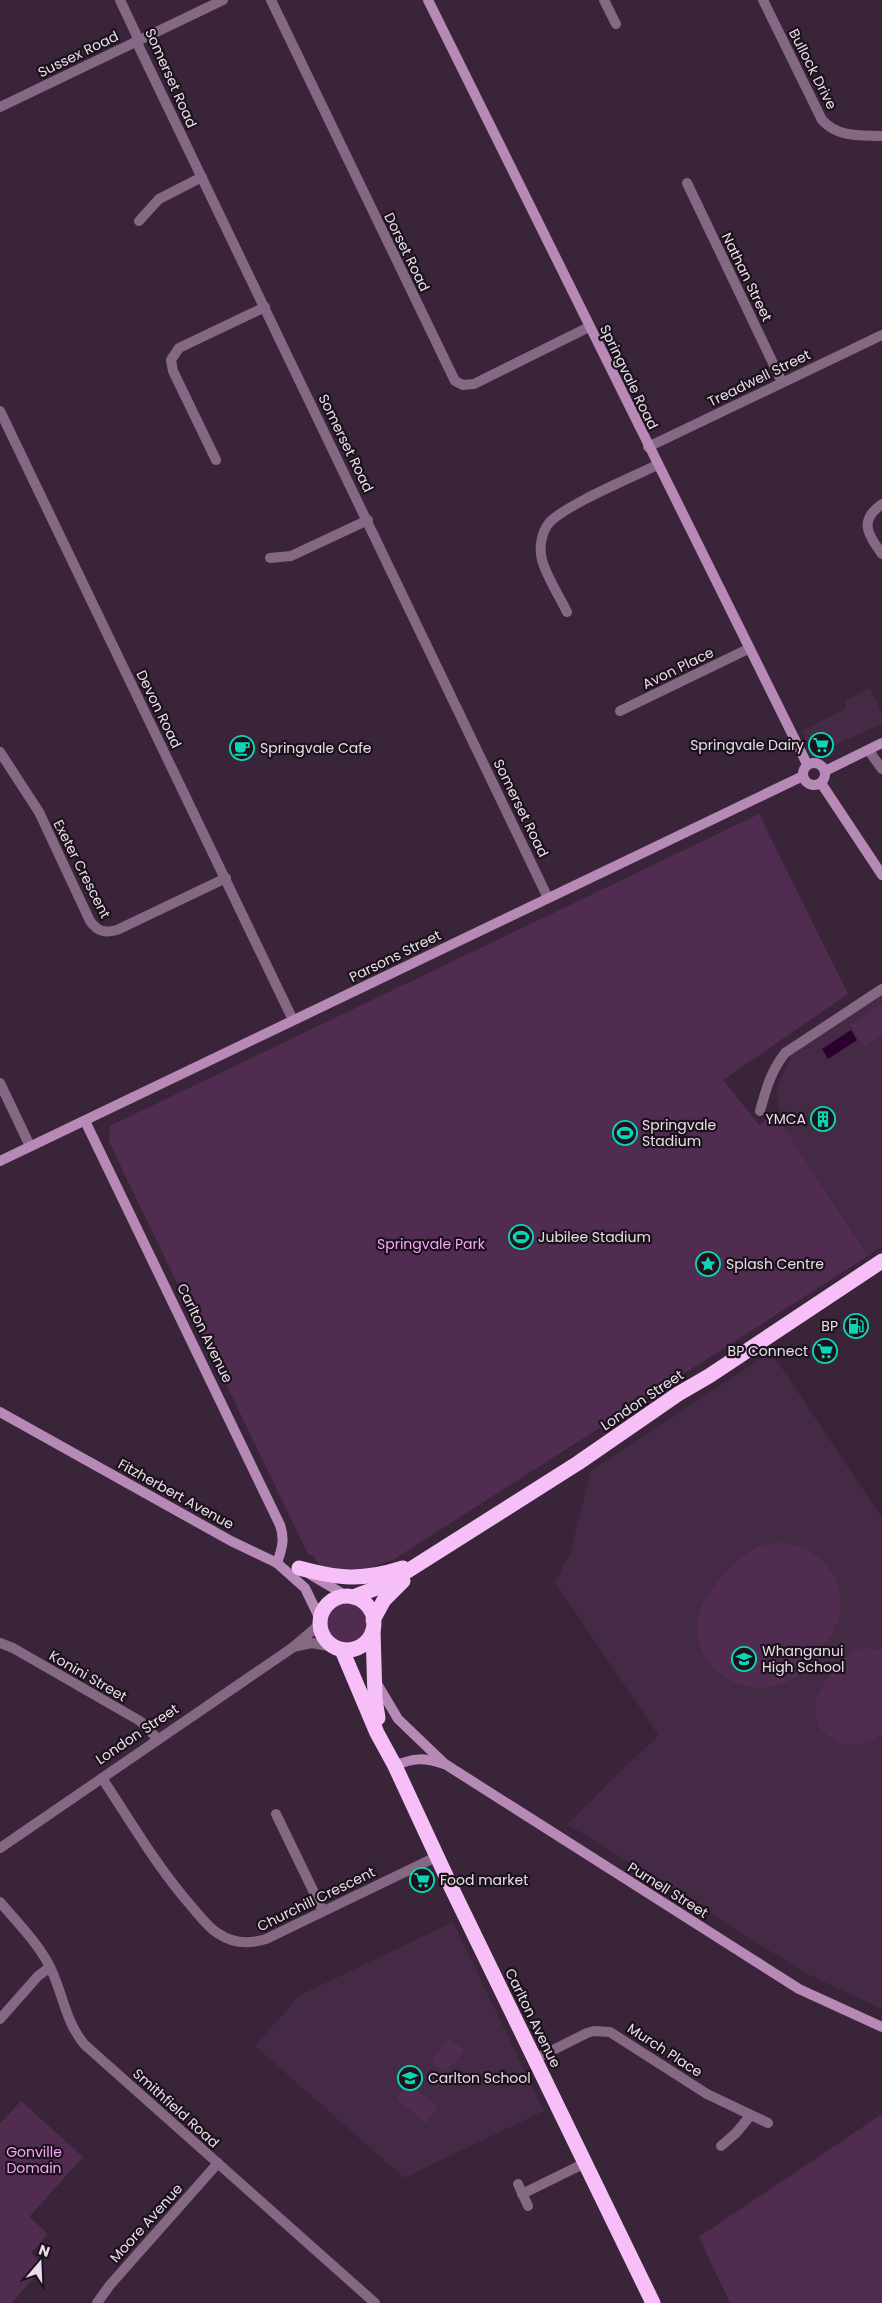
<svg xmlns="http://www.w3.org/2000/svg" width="882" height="2303" font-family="Poppins,sans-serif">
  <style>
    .built { fill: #442a44 }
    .green { fill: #502d50 }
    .water { fill: #2c002e }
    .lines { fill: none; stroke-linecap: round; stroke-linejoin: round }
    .street { stroke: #856884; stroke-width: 10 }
    .secondary { stroke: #b689b6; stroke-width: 10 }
    .highway { stroke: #f7bff7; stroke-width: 15 }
    .labels { text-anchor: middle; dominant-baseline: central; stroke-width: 4.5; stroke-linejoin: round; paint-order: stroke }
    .street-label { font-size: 14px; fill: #eaddea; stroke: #1b121b }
    .poi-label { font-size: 14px; fill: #eaddea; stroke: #1b121b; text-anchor: start }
    .park-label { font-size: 14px; fill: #fba4fb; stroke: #1b121b }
  </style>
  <rect width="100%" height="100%" fill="#392439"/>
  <!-- built -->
  <g class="built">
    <path d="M870,688L882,713V724L819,752L811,750L802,731L846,708V700Z"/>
    <path d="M882,994V1246L868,1256L783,1125L776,1091L791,1056Z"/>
    <path d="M771,1352L882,1518V2009L807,1974L567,1824L658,1735L555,1582L570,1553L591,1471Z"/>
    <path d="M453,1922L544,2111L404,2178L255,2046L300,1995Z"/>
  </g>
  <!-- green -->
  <g class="green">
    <path d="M759,814L848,994L723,1080L759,1125L775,1113L868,1256L393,1560L362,1570L320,1566L313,1556L308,1554L109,1142L110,1126Z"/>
    <path d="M882,1004V1035L864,1047L850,1025Z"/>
    <path d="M786,1543C806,1547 822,1556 832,1573C849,1602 839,1629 819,1652C811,1662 803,1672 792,1679C763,1697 724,1687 706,1658C687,1625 702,1598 725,1573C745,1553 756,1542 786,1543Z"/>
    <circle cx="347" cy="1623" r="21"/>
    <path d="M863,1648L882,1650V1733C853,1759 806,1738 817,1698C820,1688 827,1680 833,1672C842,1660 848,1652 863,1648Z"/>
    <path d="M449,2038L464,2050L446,2073L431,2062Z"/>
    <path d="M408,2083L439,2107L426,2123L396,2099Z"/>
    <path d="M21,2101L83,2157L29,2217L48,2234L31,2253L45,2265L12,2303H0V2124Z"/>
    <path d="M882,2114V2303H730L699,2237Z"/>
  </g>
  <!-- water -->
  <path class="water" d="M851,1030L857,1040L828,1059L822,1049Z"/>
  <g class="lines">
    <!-- street -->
    <g class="street">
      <path d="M120,0L136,34L139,47L548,898"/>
      <path d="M271,0L455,381L463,385L474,384L589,327"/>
      <path d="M604,0L616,24"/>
      <path d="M763,0L822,120C839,138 859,135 882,136"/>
      <path d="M0,107L223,0"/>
      <path d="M687,183L782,382"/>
      <path d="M139,221L159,199L202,177"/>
      <path d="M0,411L293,1020"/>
      <path d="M648,447L882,335"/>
      <path d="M216,460L173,371L171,360L179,348L265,307"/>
      <path d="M882,504C859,520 867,534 882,554"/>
      <path d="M270,558L291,556L368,520"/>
      <path d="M567,612C559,595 547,578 542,560C539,548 541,533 549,523C565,505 633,477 657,465"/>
      <path d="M620,711L748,649"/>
      <path d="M869,751L882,769"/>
      <path d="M0,752L39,812L90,921C98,932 105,933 117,930L226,878"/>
      <path d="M0,1083L30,1146"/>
      <path d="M760,1111C766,1089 771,1071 785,1053L882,989"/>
      <path d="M0,1643L13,1648L140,1721L158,1739"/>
      <path d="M293,1647L312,1643L334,1647"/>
      <path d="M102,1778C131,1822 157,1867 192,1907C200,1916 208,1928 219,1934C234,1944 250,1944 266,1939L438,1856"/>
      <path d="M276,1814L323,1911"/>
      <path d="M0,1848L292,1648L320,1624"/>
      <path d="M0,1902C17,1922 38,1943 50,1967C63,1993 65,2022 85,2045L375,2303"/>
      <path d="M0,2019L38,1976L50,1967"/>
      <path d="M535,2059L587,2033L594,2031L610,2032L707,2094L768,2123"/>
      <path d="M721,2146L736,2133L750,2116"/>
      <path d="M518,2184L528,2206"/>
      <path d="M522,2194L585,2163"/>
      <path d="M97,2303L110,2285L218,2163"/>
    </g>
    <!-- secondary -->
    <g class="secondary">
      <path d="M428,0L807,764"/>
      <circle cx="814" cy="774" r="11"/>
      <path d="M825,771L882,743"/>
      <path d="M821,783L882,875"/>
      <path d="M85,1121L280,1525C285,1539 282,1549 277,1563"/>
      <path d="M0,1161L803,776"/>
      <path d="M0,1412L231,1541L277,1563L305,1588L320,1619"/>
      <path d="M311,1575L345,1595"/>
      <path d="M376,1682L398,1719L445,1764L799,1989L882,2027"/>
      <path d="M395,1766C414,1757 425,1758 444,1764"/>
    </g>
    <!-- highway -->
    <g class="highway">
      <path d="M299,1568C340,1579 362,1581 403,1568"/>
      <circle cx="347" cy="1623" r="27"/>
      <path d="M353,1597L387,1584L578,1463L678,1394L709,1376L882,1261"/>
      <path d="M373,1620L384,1600L403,1581"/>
      <path d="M373,1630L375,1699L378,1718"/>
      <path d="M342,1650L377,1733L395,1766L453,1891L653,2303"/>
    </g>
  </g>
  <!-- icons -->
  <defs>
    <symbol id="supermarket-ring" viewBox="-11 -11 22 22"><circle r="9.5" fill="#1b121b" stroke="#0cd5b5" stroke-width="1.5"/><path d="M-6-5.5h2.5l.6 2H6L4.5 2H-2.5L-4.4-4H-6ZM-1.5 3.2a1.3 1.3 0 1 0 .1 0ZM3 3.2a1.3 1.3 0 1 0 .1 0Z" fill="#0cd5b5"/></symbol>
    <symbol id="cafe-ring" viewBox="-11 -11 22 22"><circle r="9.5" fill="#1b121b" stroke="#0cd5b5" stroke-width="1.5"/><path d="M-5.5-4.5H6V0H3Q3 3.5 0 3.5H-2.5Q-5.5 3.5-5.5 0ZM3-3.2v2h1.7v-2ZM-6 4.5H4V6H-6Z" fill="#0cd5b5"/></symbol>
    <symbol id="building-ring" viewBox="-11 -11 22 22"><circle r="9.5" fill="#1b121b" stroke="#0cd5b5" stroke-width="1.5"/><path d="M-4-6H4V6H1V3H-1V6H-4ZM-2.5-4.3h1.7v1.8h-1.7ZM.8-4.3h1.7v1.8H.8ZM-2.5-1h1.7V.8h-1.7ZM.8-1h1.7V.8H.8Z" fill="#0cd5b5"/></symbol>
    <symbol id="stadium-ring" viewBox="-11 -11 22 22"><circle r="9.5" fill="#1b121b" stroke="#0cd5b5" stroke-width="1.5"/><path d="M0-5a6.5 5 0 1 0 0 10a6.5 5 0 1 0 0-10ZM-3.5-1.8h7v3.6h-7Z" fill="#0cd5b5"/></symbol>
    <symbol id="sight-ring" viewBox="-11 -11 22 22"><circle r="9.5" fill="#1b121b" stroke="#0cd5b5" stroke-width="1.5"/><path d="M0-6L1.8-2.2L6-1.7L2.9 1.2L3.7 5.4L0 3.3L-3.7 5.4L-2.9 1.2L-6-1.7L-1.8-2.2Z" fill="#0cd5b5"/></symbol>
    <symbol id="fuel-ring" viewBox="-11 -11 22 22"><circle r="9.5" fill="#1b121b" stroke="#0cd5b5" stroke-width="1.5"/><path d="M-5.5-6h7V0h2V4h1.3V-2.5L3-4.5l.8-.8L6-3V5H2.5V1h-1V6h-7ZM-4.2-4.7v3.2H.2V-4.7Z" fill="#0cd5b5"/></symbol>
    <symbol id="school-ring" viewBox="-11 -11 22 22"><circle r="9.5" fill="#1b121b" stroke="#0cd5b5" stroke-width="1.5"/><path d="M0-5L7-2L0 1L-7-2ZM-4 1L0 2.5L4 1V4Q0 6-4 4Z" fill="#0cd5b5"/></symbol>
  </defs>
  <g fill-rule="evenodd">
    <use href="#supermarket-ring" x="807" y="731" width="28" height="28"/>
    <use href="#cafe-ring" x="228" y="734" width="28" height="28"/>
    <use href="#building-ring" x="809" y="1105" width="28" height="28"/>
    <use href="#stadium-ring" x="611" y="1119" width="28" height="28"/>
    <use href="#stadium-ring" x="507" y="1223" width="28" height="28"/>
    <use href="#sight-ring" x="694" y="1250" width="28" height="28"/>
    <use href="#fuel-ring" x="842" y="1312" width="28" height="28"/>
    <use href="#supermarket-ring" x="811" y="1337" width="28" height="28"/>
    <use href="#school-ring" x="730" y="1645" width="28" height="28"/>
    <use href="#supermarket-ring" x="408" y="1866" width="28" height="28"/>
    <use href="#school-ring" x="396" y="2064" width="28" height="28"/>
  </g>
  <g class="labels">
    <!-- street labels -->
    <g class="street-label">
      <text transform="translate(78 54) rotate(-26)">Sussex Road</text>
      <text transform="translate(813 69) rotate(63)">Bullock Drive</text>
      <text transform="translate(171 78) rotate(66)">Somerset Road</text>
      <text transform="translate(407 252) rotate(64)">Dorset Road</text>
      <text transform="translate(747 277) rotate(64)">Nathan Street</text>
      <text transform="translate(629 377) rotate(64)">Springvale Road</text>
      <text transform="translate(759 378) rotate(-26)">Treadwell Street</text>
      <text transform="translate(346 443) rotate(64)">Somerset Road</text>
      <text transform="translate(678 668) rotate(-26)">Avon Place</text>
      <text transform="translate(159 709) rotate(64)">Devon Road</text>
      <text transform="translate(521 808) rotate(64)">Somerset Road</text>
      <text transform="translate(82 869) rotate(63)">Exeter Crescent</text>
      <text transform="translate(395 956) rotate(-26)">Parsons Street</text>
      <text transform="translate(205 1333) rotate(64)">Carlton Avenue</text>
      <text transform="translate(642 1400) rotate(-34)">London Street</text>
      <text transform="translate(176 1494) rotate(29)">Fitzherbert Avenue</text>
      <text transform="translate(88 1676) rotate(30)">Konini Street</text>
      <text transform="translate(137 1734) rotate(-34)">London Street</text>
      <text transform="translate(668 1890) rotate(32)">Purnell Street</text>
      <text transform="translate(316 1899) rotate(-26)">Churchill Crescent</text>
      <text transform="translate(533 2018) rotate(64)">Carlton Avenue</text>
      <text transform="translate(665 2050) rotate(33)">Murch Place</text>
      <text transform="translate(176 2108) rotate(42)">Smithfield Road</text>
      <text transform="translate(146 2223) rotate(-48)">Moore Avenue</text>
    </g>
    <!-- poi labels -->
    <g class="poi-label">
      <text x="804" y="745" text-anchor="end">Springvale Dairy</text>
      <text x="260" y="748">Springvale Cafe</text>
      <text x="806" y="1119" text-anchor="end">YMCA</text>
      <text x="642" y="1125">Springvale<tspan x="642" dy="16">Stadium</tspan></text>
      <text x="538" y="1237">Jubilee Stadium</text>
      <text x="726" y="1264">Splash Centre</text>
      <text x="838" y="1326" text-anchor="end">BP</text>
      <text x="808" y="1351" text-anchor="end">BP Connect</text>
      <text x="762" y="1651">Whanganui<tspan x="762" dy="16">High School</tspan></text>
      <text x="440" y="1880">Food market</text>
      <text x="428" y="2078">Carlton School</text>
    </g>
    <!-- park labels -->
    <g class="park-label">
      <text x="431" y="1244">Springvale Park</text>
      <text x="34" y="2152">Gonville<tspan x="34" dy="16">Domain</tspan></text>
    </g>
  </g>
  <!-- north arrow -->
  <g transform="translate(40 2263) rotate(19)" stroke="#1b121b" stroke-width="4" paint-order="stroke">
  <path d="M0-4L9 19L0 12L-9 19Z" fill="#eaddea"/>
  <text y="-8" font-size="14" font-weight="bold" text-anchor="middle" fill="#eaddea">N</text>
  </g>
</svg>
